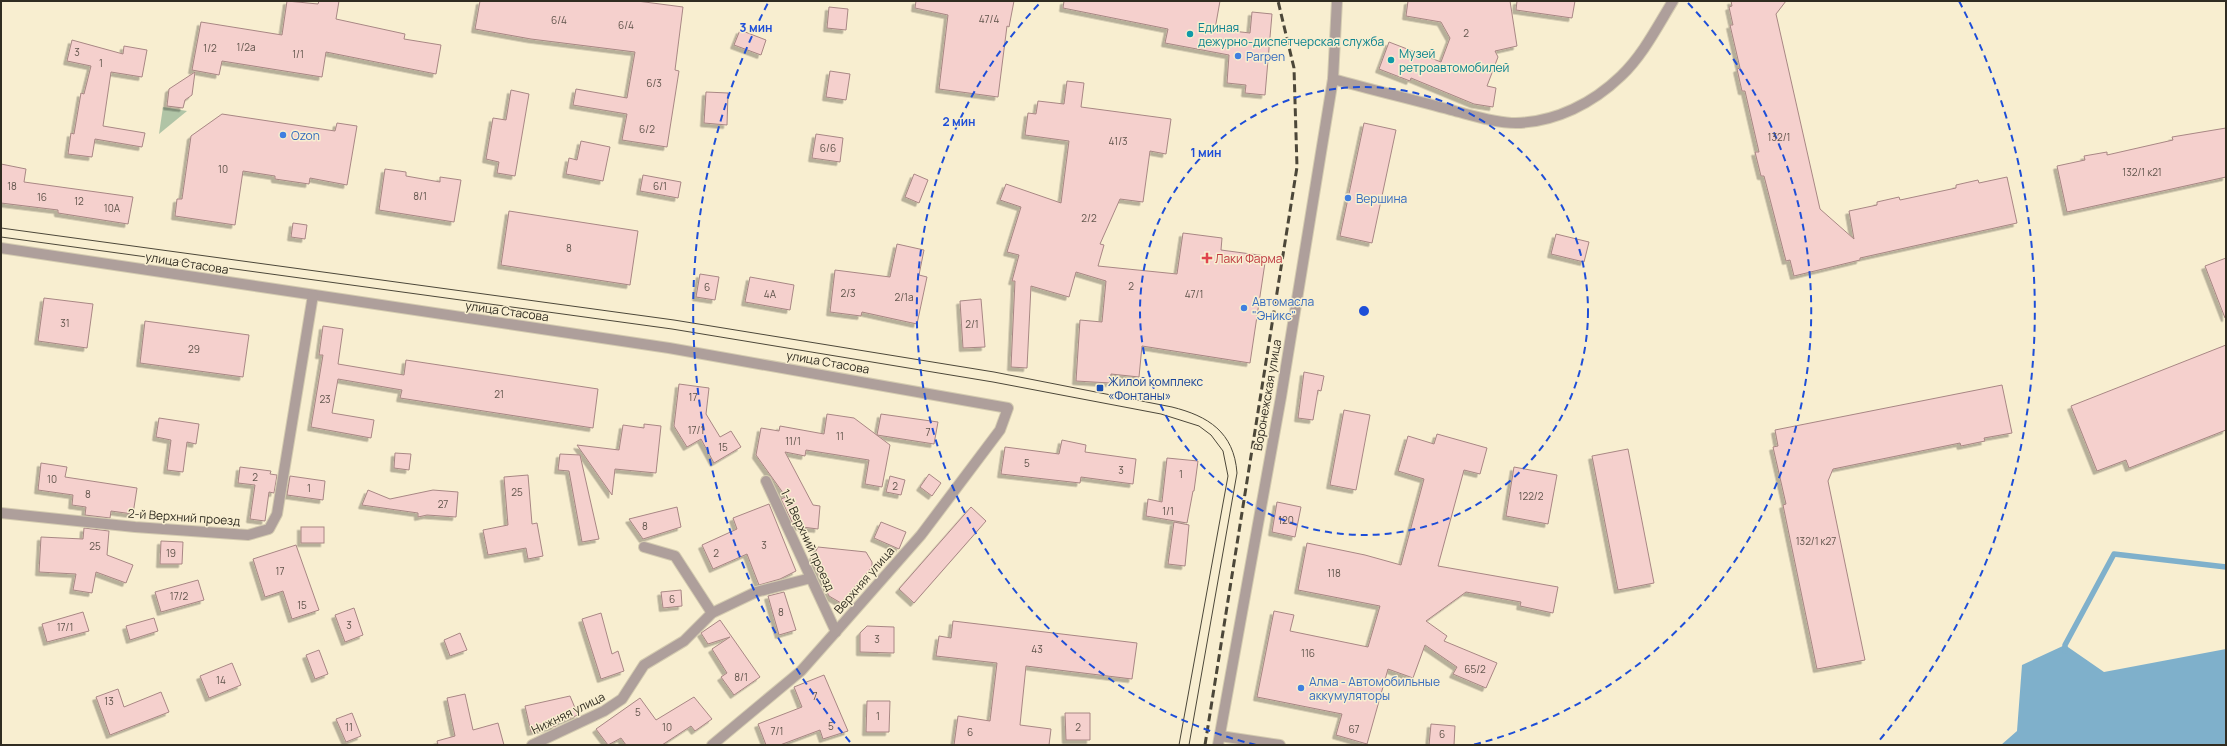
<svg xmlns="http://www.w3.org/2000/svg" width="2227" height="746" font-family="Manrope,sans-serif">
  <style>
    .green { fill: #b0c4a6 }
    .water { fill: #7fb0cb }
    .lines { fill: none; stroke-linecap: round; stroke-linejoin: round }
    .stream { stroke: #7fb0cb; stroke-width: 5.5 }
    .building { fill: #f5d0cd; stroke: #a88784; filter: url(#shadow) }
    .minor-casing { stroke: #d4cbb0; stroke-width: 12 }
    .minor { stroke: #ae9f9b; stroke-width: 10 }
    .tram { stroke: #4c4739; stroke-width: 1 }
    .rail { stroke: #4c4739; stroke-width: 3; stroke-dasharray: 8 4; stroke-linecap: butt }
    .ring { fill: none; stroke: #1d4ed8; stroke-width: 2; stroke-dasharray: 7 5 }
    .culture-dot { fill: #0f9aa8; stroke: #f8eed0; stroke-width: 1.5 }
    .shop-dot { fill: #3f7fe0; stroke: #f8eed0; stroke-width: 1.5 }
    .health-dot { fill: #e0444e; stroke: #f8eed0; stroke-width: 1.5 }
    .transit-dot { fill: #1a4fb4; stroke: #f8eed0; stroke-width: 1.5 }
    .labels { text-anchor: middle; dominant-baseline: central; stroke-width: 3; stroke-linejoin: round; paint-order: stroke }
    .number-label { font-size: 10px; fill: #61554c }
    .culture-label { font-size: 12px; fill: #0d838f; stroke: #f8eed0; text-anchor: start }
    .shop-label { font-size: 12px; fill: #366cbe; stroke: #f8eed0; text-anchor: start }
    .health-label { font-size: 12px; fill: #be3a42; stroke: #f8eed0; text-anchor: start }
    .street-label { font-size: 12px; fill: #302c21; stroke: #f8eed0 }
    .transit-label { font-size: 12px; fill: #164399; stroke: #f8eed0; text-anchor: start }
    .centre { fill: #1d4ed8; stroke: #f8eed0; stroke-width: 2 }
    .ring-label { font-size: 12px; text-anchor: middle; font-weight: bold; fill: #1d4ed8; stroke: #f8eed0; stroke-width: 3; stroke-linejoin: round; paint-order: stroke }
  </style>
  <defs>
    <filter id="shadow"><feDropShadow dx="-3.5" dy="3.5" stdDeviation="0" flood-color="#0004"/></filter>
  </defs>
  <rect width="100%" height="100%" fill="#f8eed0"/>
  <!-- green -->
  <path class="green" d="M163,107L187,111L159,134Z"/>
  <!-- water -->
  <path class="water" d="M2065,645L2104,672L2226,649V745H2001L2017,731L2022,665Z"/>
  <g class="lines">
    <!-- stream -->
    <path class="stream" d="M2065,651V645L2114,554L2226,567"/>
  </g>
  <!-- building -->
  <g class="building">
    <path d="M287,1L318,4L319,1H339L336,19L405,34L404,39L441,45L436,74L326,52L322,77L222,61L219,75L192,70L201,22L282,35Z"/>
    <path d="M480,1H637L683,7L675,70L679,71L667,147L622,140L627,114L573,105L576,89L627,98L635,52L531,39L475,29Z"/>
    <path d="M916,1H1014L1009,27L1007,26L998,97L939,89L948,15L915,8Z"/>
    <path d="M1064,1H1220L1215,29L1250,33L1252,12L1272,14L1265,95L1245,93L1246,85L1227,83L1229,55L1165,43L1168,29L1063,8Z"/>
    <path d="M1408,1H1510L1517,46L1495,51L1498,57L1487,86L1496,88L1493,107L1474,104L1411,78L1410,81L1379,69L1389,42L1441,62L1450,38L1441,22L1406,16Z"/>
    <path d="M1517,1H1575L1572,18L1516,10Z"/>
    <path d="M1731,1H1786L1776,14L1820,209L1854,239L1849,211L1877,205V202L1899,197L1900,200L1956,188V185L1978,180L1979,183L2007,177L2017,223L1860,258V260L1794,276L1790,260L1786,261L1764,176H1761L1755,152H1759L1745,91H1742L1737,69L1740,68L1730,25H1733L1729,7L1732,6Z"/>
    <path d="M829,7L848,9L846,30L827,28Z"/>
    <path d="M740,30L766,40L761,55L734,45Z"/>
    <path d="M72,40L123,54L124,46L147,50L142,77L111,72L103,126L145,133L142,147L95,139L92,157L68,154L71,133L74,134L81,93L84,94L91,66L67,61Z"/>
    <path d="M830,71L850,74L846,100L826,97Z"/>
    <path d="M195,72L192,95L185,100L183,108L167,106L169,89Z"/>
    <path d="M1067,81L1084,83L1081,107L1171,119L1166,154L1150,151L1143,202L1120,199L1100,244L1104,245L1098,266L1177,274L1183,233L1222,238L1221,250L1266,256L1250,363L1142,346L1139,377L1111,374L1110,383L1076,381L1080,320L1102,322L1106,281L1076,272L1069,297L1031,286L1027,368L1011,367L1015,281H1012L1019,255L1007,252L1021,207L1000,200L1006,184L1061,203L1069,141L1025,135L1028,113L1036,114L1038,101L1064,104Z"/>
    <path d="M511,90L529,94L515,176L497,173L499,162L486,159L493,118L506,120Z"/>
    <path d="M706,92L728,93L727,125L704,123Z"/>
    <path d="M222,114L335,131L337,123L357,126L347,185L310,178L309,184L275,179V176L243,171L235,225L175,216L177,199H182L191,136Z"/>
    <path d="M1364,123L1396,130L1372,243L1340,236Z"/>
    <path d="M2226,128V177L2067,212L2057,166L2085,160L2084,156L2107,152V155L2173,140L2172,137Z"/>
    <path d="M816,134L843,138L840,162L812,158Z"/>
    <path d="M581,141L610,147L603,181L566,174L569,158L577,160Z"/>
    <path d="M1,164L26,169L24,182L133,197L128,224L58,213V210L1,203Z"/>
    <path d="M385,169L406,172V176L440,182V177L461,180L454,222L379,210Z"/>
    <path d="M914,174L928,180L919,203L905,197Z"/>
    <path d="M643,175L681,182L678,198L640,191Z"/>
    <path d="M509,211L638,231L630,285L501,265Z"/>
    <path d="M293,223L307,225L305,239L291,237Z"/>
    <path d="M1556,234L1589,242L1584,262L1551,254Z"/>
    <path d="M897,244L924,250L919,275L927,277L917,324L862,312L861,316L830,312L835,270L890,277Z"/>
    <path d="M2226,258V318H2225L2205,266Z"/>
    <path d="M700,274L719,277L715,300L696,297Z"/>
    <path d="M750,277L794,285L790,310L745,302Z"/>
    <path d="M44,298L93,304L87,348L38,341Z"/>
    <path d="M981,299L985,347L963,348L960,301Z"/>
    <path d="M145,321L249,335L243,377L140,363Z"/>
    <path d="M323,326L343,329L338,364L404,375L406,360L598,389L593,428L400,398L402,390L338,379L332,413L374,420L371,438L311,427L323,355H319Z"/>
    <path d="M2226,345V430L2129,468L2126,460L2097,471L2071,406Z"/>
    <path d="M1304,372L1324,376L1321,391L1318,390L1313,420L1298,418Z"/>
    <path d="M679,384L709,388L706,414L720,437L731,431L741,447L714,463L701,439L687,447L674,426Z"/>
    <path d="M2002,385L2012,433L1984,438L1985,441L1961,446L1960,443L1833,469L1828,481L1865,660L1817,669L1783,505L1786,504L1773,447L1778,446L1775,430Z"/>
    <path d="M1344,410L1370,415L1356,490L1330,485Z"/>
    <path d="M827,414L854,418L890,445L882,487L865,484L869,460L806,450L805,456L785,452L813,505L820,506L818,529L794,526L781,499L786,497L756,455L761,428L779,431L780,426L824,434Z"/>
    <path d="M881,414L938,422L934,444L877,435Z"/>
    <path d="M159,418L199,424L196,444L187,442L183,472L167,470L171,440L156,437Z"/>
    <path d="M644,424L661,426L656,473L615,469L612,495L577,445L619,450L623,425L644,428Z"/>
    <path d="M1437,434L1487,448L1480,474L1464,470L1438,566L1558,587L1553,613L1520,606L1521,602L1466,592L1426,621L1447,636L1444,641L1497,663L1486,688L1453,674L1457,667L1425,645L1413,678L1388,669L1367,744L1336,735L1342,714L1257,697L1274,611L1294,615L1290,631L1368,647L1380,606L1298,590L1307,543L1365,555L1401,565L1424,479L1398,471L1408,436L1434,444Z"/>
    <path d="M1062,440L1086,445L1085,452L1136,459L1133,484L1081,477L1080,483L1001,474L1005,447L1059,454Z"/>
    <path d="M1628,449L1654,583L1618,590L1592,456Z"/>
    <path d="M395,453L411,454L409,470L394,468Z"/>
    <path d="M560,454L580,455L599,539L582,542L569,471L558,470Z"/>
    <path d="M1167,458L1198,461L1194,491H1193L1187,523L1146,516L1148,499L1162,502Z"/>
    <path d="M41,463L67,467L65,477L137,488L133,514L111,511L110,518L85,515L86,507L72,505L73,495L38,490Z"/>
    <path d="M240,467L271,471L270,474L277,475L274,493L269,492L265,521L250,519L255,485L238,483Z"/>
    <path d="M1514,467L1557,475L1548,524L1506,516Z"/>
    <path d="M929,474L941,483L932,496L920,487Z"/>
    <path d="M528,475L532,524L537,523L543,556L528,559L526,548L488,555L483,530L508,525L504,477Z"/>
    <path d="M290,476L325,481L323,500L287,495Z"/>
    <path d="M890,476L905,480L901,495L886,492Z"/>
    <path d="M368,490L390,499L433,490L458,492L456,517L427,515L418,517V513L362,505Z"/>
    <path d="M1277,502L1301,507L1295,537L1272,532Z"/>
    <path d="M769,504L796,571L780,579L759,585L747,554L713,569L702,545L737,529L733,518Z"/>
    <path d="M677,507L681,527L643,539L629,519Z"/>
    <path d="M971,507L986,521L914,603L899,589Z"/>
    <path d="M881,522L906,532L899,549L874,538Z"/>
    <path d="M1174,522L1189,525L1185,566L1168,564Z"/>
    <rect x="301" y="527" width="23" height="16"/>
    <path d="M84,528L109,531L107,555L133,565L126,583L96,572L92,593L73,590L76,574L39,572L41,537L83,539Z"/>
    <path d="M161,541L183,542L182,564H160Z"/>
    <path d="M296,545L319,610L292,619L283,591L265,597L253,559Z"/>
    <path d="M818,547L866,552L872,562V567L841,603L829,596L811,560Z"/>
    <path d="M198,580L204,600L161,612L155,592Z"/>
    <path d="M681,590L682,606L663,608L661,592Z"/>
    <path d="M784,592L796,630L779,635L768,596Z"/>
    <path d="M354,608L363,635L345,642L335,615Z"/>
    <path d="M83,612L89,631L47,642L42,624Z"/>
    <path d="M601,613L612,654L618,651L624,671L601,679L582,619Z"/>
    <path d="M154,618L158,631L130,640L126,626Z"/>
    <path d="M720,620L760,677L734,695L721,677L727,673L712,649L730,637L708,644L701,633Z"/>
    <path d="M953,621L1137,643L1132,679L1026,666L1020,725L1051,729L1049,745H954L958,716L990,721L997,663L936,656L939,636L951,638Z"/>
    <path d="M867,626L894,627V653L860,652V633Z"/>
    <path d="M460,633L467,650L450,656L444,640Z"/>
    <path d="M319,650L328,674L315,679L306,655Z"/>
    <path d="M232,663L241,685L209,698L200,676Z"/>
    <path d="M824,675L848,731L823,739L820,730L780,745H766L758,724L802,707L794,687Z"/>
    <path d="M118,689L124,707L161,692L169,712L110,735L96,697Z"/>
    <path d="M465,694L473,730L498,723L504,745H438L437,741L455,736L447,698Z"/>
    <path d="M570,696L578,715L555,724L556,726L531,732L525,706Z"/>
    <path d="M694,697L712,719L695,731L691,726L662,745H626L621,738L608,745L596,729L640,698L656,720Z"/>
    <path d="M867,701H890L889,732H866Z"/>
    <path d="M352,713L361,736L346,742L336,719Z"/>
    <path d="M1065,713H1090V740H1066Z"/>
    <path d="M1431,724L1455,726L1454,745H1429Z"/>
  </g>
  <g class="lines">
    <defs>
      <g id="minor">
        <path d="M1333,79C1372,90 1411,99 1451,110C1471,115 1495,123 1516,123C1556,122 1593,103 1621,76C1643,55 1657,27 1673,1"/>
        <path d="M1,248L669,348L1008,408L1000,430L921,535L840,627L801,671L712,745"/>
        <path d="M766,481L836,632"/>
        <path d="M1,513L135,527L248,535L269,529L277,514L313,295"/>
        <path d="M644,547L675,556L712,613"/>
        <path d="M1220,736L1280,745"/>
        <path d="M532,745L604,711L622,699L644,665L684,641L712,613L756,592L811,578"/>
        <path d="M1218,745L1281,397L1333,79L1337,1"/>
      </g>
    </defs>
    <!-- minor casing -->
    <use href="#minor" class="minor-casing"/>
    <!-- minor -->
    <use href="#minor" class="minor"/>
    <!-- tram -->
    <g class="tram">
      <path d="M1,228L674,320L994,372L1172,407C1208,416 1234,432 1237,473L1189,745"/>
      <path d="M1,237L672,329L993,382L1161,414L1199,426L1211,435L1223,451L1228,476L1179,745"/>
    </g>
    <!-- rail -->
    <path class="rail" d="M1205,745L1297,167L1294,68L1278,1"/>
  </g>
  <!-- distance rings -->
  <g class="ring">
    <circle cx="1364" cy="311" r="224"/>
    <path d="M1256 745A447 447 0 0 1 1040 3M1688 3A447 447 0 0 1 1472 745"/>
    <path d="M850 742A671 671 0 0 1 769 1M1959 1A671 671 0 0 1 1878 742"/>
  </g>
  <!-- markers -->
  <g class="culture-dot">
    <circle cx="1190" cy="34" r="4"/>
    <circle cx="1391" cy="60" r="4"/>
  </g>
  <g class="shop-dot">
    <circle cx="1238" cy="56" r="4"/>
    <circle cx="283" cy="135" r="4"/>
    <circle cx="1348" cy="198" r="4"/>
    <circle cx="1244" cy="308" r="4"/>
    <circle cx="1301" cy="688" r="4"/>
  </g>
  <path class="health-dot" d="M1205 252h4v4h4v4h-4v4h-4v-4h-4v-4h4z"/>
  <rect class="transit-dot" x="1096" y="384" width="8" height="8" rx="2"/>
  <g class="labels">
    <!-- number labels -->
    <g class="number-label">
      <text x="989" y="19">47/4</text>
      <text x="559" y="20">6/4</text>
      <text x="626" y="25">6/4</text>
      <text x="1466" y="33">2</text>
      <text x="246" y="47">1/2а</text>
      <text x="210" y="48">1/2</text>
      <text x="77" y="52">3</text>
      <text x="298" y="54">1/1</text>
      <text x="101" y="63">1</text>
      <text x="654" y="83">6/3</text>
      <text x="647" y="129">6/2</text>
      <text x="1779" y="137">132/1</text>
      <text x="1118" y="141">41/3</text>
      <text x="828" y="148">6/6</text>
      <text x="223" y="169">10</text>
      <text x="2142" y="172">132/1 к21</text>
      <text x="12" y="186">18</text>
      <text x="660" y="186">6/1</text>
      <text x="420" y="196">8/1</text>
      <text x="42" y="197">16</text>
      <text x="79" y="201">12</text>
      <text x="112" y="208">10А</text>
      <text x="1089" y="218">2/2</text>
      <text x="569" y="248">8</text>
      <text x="1131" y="286">2</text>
      <text x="707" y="287">6</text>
      <text x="848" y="293">2/3</text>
      <text x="770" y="294">4А</text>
      <text x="1194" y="294">47/1</text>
      <text x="904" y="297">2/1а</text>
      <text x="65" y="323">31</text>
      <text x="972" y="324">2/1</text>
      <text x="194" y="349">29</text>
      <text x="499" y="394">21</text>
      <text x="693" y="397">17</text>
      <text x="325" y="399">23</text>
      <text x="696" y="430">17/1</text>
      <text x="928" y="432">7</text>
      <text x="840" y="436">11</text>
      <text x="793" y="441">11/1</text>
      <text x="723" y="447">15</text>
      <text x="1027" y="463">5</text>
      <text x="1121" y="470">3</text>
      <text x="1181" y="474">1</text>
      <text x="255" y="477">2</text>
      <text x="52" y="479">10</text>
      <text x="895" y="486">2</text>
      <text x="309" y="488">1</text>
      <text x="517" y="492">25</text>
      <text x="88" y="494">8</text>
      <text x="1531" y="496">122/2</text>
      <text x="443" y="504">27</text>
      <text x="1168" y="511">1/1</text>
      <text x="1286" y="520">120</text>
      <text x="645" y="526">8</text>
      <text x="1816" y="541">132/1 к27</text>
      <text x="764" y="545">3</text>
      <text x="95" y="546">25</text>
      <text x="171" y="553">19</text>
      <text x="716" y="553">2</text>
      <text x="280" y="571">17</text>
      <text x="1334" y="573">118</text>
      <text x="179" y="596">17/2</text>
      <text x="672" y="599">6</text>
      <text x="302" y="605">15</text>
      <text x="781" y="612">8</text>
      <text x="349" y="625">3</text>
      <text x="65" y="627">17/1</text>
      <text x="877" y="639">3</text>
      <text x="1037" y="649">43</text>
      <text x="1308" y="653">116</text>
      <text x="1475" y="669">65/2</text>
      <text x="741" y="677">8/1</text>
      <text x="221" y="680">14</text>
      <text x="815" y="696">7</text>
      <text x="109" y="701">13</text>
      <text x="638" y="712">5</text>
      <text x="878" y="716">1</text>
      <text x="831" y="726">5</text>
      <text x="349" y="727">11</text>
      <text x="667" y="727">10</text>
      <text x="1078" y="727">2</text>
      <text x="1354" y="729">67</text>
      <text x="777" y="731">7/1</text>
      <text x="970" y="732">6</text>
      <text x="1442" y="734">6</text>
    </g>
    <!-- culture labels -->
    <g class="culture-label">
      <text x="1198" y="27">Единая<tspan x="1198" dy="14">дежурно-диспетчерская служба</tspan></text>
      <text x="1399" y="53">Музей<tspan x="1399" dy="14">ретроавтомобилей</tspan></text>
    </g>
    <!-- shop labels -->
    <g class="shop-label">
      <text x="1246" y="56">Parpen</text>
      <text x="291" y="135">Ozon</text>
      <text x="1356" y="198">Вершина</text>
      <text x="1252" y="301">Автомасла<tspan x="1252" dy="14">"Эникс"</tspan></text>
      <text x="1309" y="681">Алма - Автомобильные<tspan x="1309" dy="14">аккумуляторы</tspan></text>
    </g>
    <!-- health labels -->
    <g class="health-label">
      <text x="1215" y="258">Лаки Фарма</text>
    </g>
    <!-- street labels -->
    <g class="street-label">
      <text transform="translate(187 263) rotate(9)">улица Стасова</text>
      <text transform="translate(507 311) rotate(8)">улица Стасова</text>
      <text transform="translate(828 362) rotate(10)">улица Стасова</text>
      <text transform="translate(1267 395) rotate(-80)">Воронежская улица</text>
      <text transform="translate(184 517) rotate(4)">2-й Верхний проезд</text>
      <text transform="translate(808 540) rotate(65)">1-й Верхний проезд</text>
      <text transform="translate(864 580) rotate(-49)">Верхняя улица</text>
      <text transform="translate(568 713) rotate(-26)">Нижняя улица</text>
    </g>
    <!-- transit labels -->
    <g class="transit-label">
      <text x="1108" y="381">Жилой комплекс<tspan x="1108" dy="14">«Фонтаны»</tspan></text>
    </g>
  </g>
  <circle cx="1364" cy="311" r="6" class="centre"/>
  <g class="ring-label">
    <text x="756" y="32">3 мин</text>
    <text x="959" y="126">2 мин</text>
    <text x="1206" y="157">1 мин</text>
  </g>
  <!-- border -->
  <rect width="2227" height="746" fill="none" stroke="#302c21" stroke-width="4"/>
</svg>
